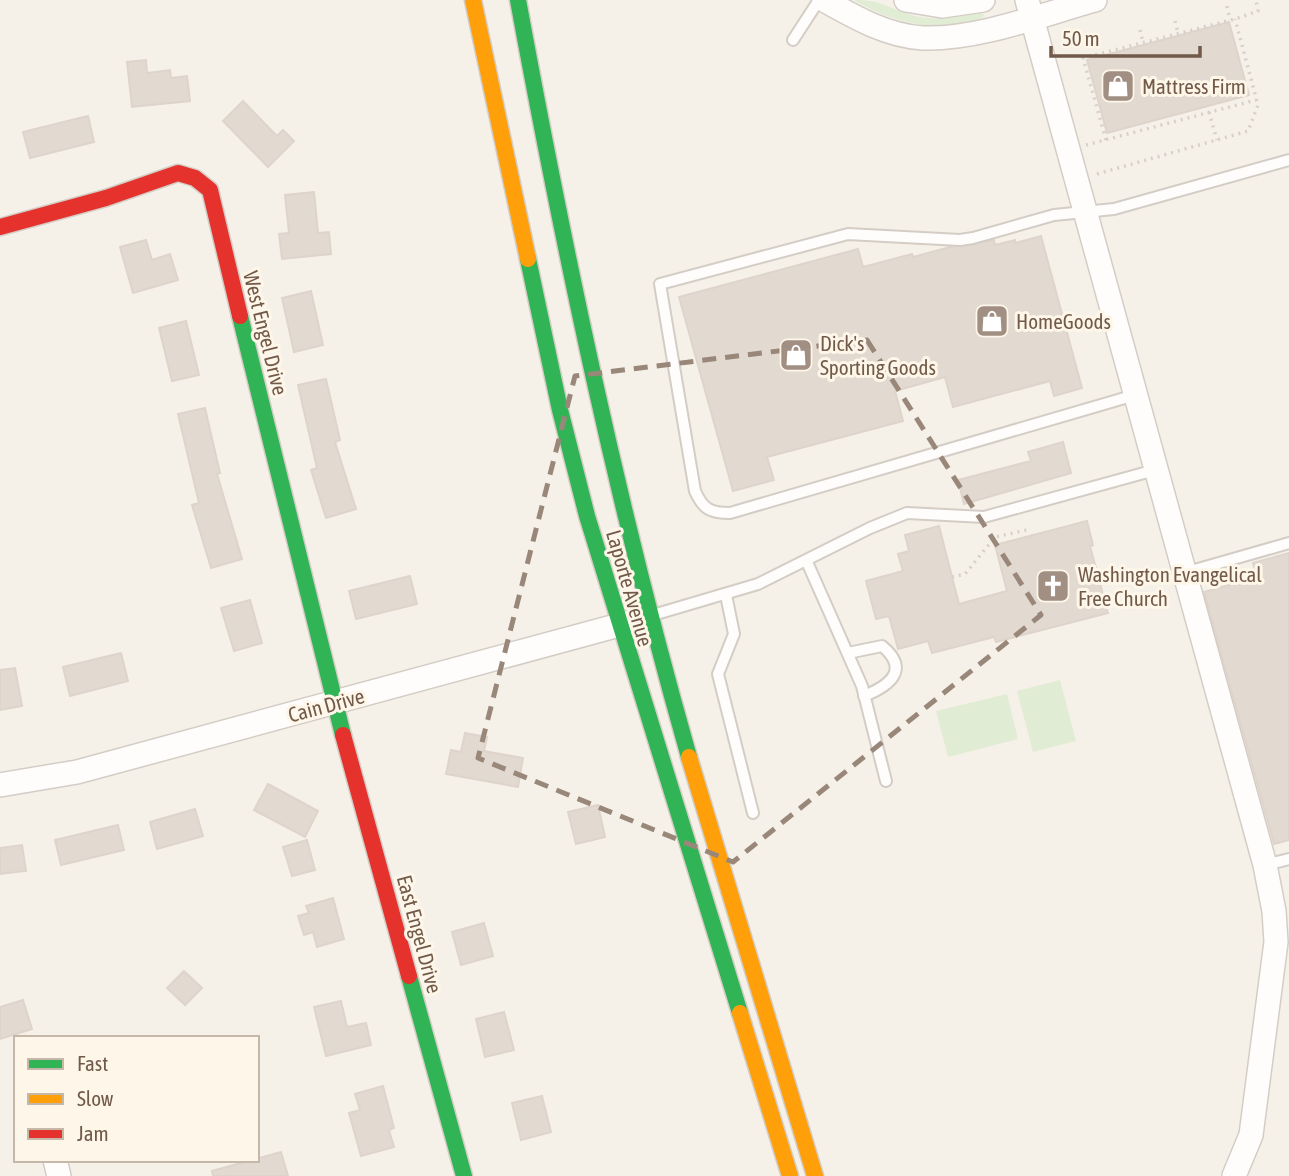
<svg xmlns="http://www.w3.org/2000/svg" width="1289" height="1176" font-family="'Asap Condensed',sans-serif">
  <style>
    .green { fill: #e1ecd4 }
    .building { fill: #e2d9d0; stroke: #ded4cb; stroke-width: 2 }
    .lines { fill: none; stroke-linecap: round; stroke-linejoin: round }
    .lane-casing { stroke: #d4cdc6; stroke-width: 14 }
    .street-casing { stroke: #d4cdc6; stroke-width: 26 }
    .fast-casing { stroke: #d4cdc6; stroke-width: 19 }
    .slow-casing { stroke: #d4cdc6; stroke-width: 19 }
    .jam-casing { stroke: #d4cdc6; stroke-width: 19 }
    .path { stroke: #d7d0ca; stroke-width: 3.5; stroke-dasharray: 2 5; stroke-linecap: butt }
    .lane { stroke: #fefdfc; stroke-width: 10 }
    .street { stroke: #fefdfc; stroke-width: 23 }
    .fast { stroke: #30b455; stroke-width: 16 }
    .slow { stroke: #ff9f0a; stroke-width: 16 }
    .jam { stroke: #e5322d; stroke-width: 16 }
    .marked { fill: none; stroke: #99877a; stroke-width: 5; stroke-dasharray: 14 9; stroke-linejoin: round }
    .labels { text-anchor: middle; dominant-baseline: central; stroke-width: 6; stroke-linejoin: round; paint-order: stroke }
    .poi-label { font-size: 21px; fill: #725a4a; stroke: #fef7e9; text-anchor: start }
    .street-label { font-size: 21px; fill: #725a4a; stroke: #fef7e9 }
  </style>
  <rect width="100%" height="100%" fill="#f5f1e9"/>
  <!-- green -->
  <g class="green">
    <path d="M854,0C881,0 886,7 911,15C934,22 959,16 982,13L985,16C946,37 890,22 854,0Z"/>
    <path d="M1060,680L1076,741L1033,752L1017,691Z"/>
    <path d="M1007,694L1018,739L948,757L936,711Z"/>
  </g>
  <!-- building -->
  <g class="building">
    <path d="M1229,22L1249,95L1107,133L1087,60Z"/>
    <path d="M146,60L147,73L170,70L171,78L187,76L190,101L132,107L127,62Z"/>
    <path d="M243,101L277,136L283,130L294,141L268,167L223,121Z"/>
    <path d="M88,116L94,142L30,158L23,132Z"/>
    <path d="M314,192L318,233L329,232L331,254L282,259L279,234L289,233L285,195Z"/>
    <path d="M1041,236L1082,388L1054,396L1050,381L953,407L945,377L895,391L903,421L767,457L774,480L733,491L679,297L858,249L863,267L912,254L913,257L950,247L994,240L995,245L1015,240V243Z"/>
    <path d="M146,240L152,260L170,254L178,280L133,293L120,247Z"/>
    <path d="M311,291L323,345L294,352L282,298Z"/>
    <path d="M186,321L199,375L172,381L159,328Z"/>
    <path d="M326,379L340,440L335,442L356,509L326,518L311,470L317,468L298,385Z"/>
    <path d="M205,408L220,473L217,474L242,559L211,568L192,505L199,503L178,414Z"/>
    <path d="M1063,442L1071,473L964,504L958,480L1031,461L1028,452Z"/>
    <path d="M1087,521L1093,545L1090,546L1108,613L996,642L994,637L932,653L928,641L898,649L889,616L876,619L866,581L903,571L898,554L909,551L905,535L939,526L959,604L1007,591L995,545Z"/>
    <path d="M1289,553V840L1274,844L1204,592L1257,577L1253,563Z"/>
    <path d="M410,576L417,604L356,619L349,591Z"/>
    <path d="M250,600L262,643L234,651L221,608Z"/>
    <path d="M121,653L128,681L70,696L63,667Z"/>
    <path d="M15,668L22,706L0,710V670Z"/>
    <path d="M465,733L487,737L484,751L523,758L518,787L446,774L451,750L461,752Z"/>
    <path d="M268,784L318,811L305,837L254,810Z"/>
    <path d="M598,805L605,837L576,844L568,812Z"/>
    <path d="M195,809L203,836L157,849L150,822Z"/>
    <path d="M118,825L124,850L61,865L55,840Z"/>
    <path d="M307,840L315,870L292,876L283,847Z"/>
    <path d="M22,845L26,871L0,874V848Z"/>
    <path d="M333,898L344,939L317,947L313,932L304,935L298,916L309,913L306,906Z"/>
    <path d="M484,923L493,956L461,965L452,932Z"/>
    <path d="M184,971L202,988L185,1005L167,988Z"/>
    <path d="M23,1000L32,1029L0,1039V1007Z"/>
    <path d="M341,1001L347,1027L366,1023L371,1045L326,1056L314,1007Z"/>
    <path d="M504,1012L514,1050L485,1057L476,1019Z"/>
    <path d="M383,1086L394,1128L389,1130L394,1147L361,1156L349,1113L360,1110L355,1094Z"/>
    <path d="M542,1096L551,1132L521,1140L512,1103Z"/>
    <path d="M281,1152L288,1176H213L212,1171Z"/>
  </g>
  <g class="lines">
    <defs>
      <g id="lane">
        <path d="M793,40L819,0"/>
        <path d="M1135,395L730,513C710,513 703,509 695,491L660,284L848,234L960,240L973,238L1054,215L1114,209L1289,160"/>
        <path d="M807,562L862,686L886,781"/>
        <path d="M1184,573L1289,543"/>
        <path d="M726,595L734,634L718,674L753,813"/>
        <path d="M653,615L758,584L870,528L907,513L984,517L1155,470"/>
        <path d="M848,653L882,646C911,670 889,686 864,696"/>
        <path d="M1265,865L1289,859"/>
      </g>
      <g id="street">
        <path d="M824,0C854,17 887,36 923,38C977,40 1044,14 1095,0"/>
        <path d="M906,0L942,6L983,0"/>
        <path d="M1027,0L1265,865L1274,911L1276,942L1251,1135L1234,1176"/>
        <path d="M0,785L77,772L634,621"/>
        <path d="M55,1160L59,1176"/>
      </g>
      <g id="fast">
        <path d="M518,0C565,255 618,508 689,757"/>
        <path d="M528,259L560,410L587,516L740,1013"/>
        <path d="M240,316L343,735"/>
        <path d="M409,976L464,1176"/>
      </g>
      <g id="slow">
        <path d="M473,0L528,259"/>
        <path d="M689,757L815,1176"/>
        <path d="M740,1013L790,1176"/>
      </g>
      <g id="jam">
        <path d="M0,227L106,198L178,173L195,178L210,190L240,316"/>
        <path d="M343,735L409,976"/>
      </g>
    </defs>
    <!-- lane casing -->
    <use href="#lane" class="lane-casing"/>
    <!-- street casing -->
    <use href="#street" class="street-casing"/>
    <!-- fast casing -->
    <use href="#fast" class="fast-casing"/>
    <!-- slow casing -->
    <use href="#slow" class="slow-casing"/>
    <!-- jam casing -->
    <use href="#jam" class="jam-casing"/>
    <!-- path -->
    <g class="path">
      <path d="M1227,6L1230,20"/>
      <path d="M1175,21L1178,33"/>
      <path d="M1140,30L1143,42"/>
      <path d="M1209,112L1217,140"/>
      <path d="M1106,140L1083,58L1235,19L1258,11L1256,0"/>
      <path d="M1086,145L1256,100"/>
      <path d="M1097,174L1248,131L1258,105L1235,19"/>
      <path d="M952,577L965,574L995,537L1027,530"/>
    </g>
    <!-- lane -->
    <use href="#lane" class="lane"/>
    <!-- street -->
    <use href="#street" class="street"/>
    <!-- fast -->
    <use href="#fast" class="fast"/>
    <!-- slow -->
    <use href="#slow" class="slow"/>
    <!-- jam -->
    <use href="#jam" class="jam"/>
  </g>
  <!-- marked area -->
  <path class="marked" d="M867,340L1041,615L733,862L478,758L575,376Z"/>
  <!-- icons -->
  <defs>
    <symbol id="shop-square" viewBox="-11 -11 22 22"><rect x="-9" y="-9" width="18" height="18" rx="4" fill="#a08f82" stroke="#fef7e9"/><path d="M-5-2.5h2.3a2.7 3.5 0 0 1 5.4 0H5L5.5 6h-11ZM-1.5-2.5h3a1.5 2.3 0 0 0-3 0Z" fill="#fff"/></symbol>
    <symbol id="church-square" viewBox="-11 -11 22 22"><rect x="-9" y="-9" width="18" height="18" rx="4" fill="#a08f82" stroke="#fef7e9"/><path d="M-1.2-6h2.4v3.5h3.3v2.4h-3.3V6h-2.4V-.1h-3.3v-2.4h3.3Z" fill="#fff"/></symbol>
  </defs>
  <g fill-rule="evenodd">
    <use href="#shop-square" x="1099" y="67" width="38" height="38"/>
    <use href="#shop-square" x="973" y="302" width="38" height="38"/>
    <use href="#shop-square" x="777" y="336" width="38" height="38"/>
    <use href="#church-square" x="1034" y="567" width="38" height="38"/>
  </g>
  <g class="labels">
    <!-- poi labels -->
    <g class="poi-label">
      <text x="1142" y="86">Mattress Firm</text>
      <text x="1016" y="321">HomeGoods</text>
      <text x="820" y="343">Dick's<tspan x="820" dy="24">Sporting Goods</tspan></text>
      <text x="1078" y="574">Washington Evangelical<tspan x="1078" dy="24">Free Church</tspan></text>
    </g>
    <!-- street labels -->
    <g class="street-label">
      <text transform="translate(266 333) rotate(76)">West Engel Drive</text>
      <text transform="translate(630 588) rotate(74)">Laporte Avenue</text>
      <text transform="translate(326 705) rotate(-15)">Cain Drive</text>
      <text transform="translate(420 934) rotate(75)">East Engel Drive</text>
    </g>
  </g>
  <!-- legend -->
  <rect x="14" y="1036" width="245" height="126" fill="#fef7e9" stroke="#c6b8a9" stroke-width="2"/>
  <rect x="28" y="1059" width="35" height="10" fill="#30b455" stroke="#c6b8a9" stroke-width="2"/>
  <text x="77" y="1071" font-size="21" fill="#725a4a">Fast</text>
  <rect x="28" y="1094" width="35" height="10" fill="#ff9f0a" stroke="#c6b8a9" stroke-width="2"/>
  <text x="77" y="1106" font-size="21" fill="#725a4a">Slow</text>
  <rect x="28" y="1129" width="35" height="10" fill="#e5322d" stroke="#c6b8a9" stroke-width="2"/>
  <text x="77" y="1141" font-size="21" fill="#725a4a">Jam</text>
  <!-- scale -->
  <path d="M1051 46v10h149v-10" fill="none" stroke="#725a4a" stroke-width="3.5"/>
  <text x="1062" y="46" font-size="21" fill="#725a4a" stroke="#fef7e9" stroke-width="5" paint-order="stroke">50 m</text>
</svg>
